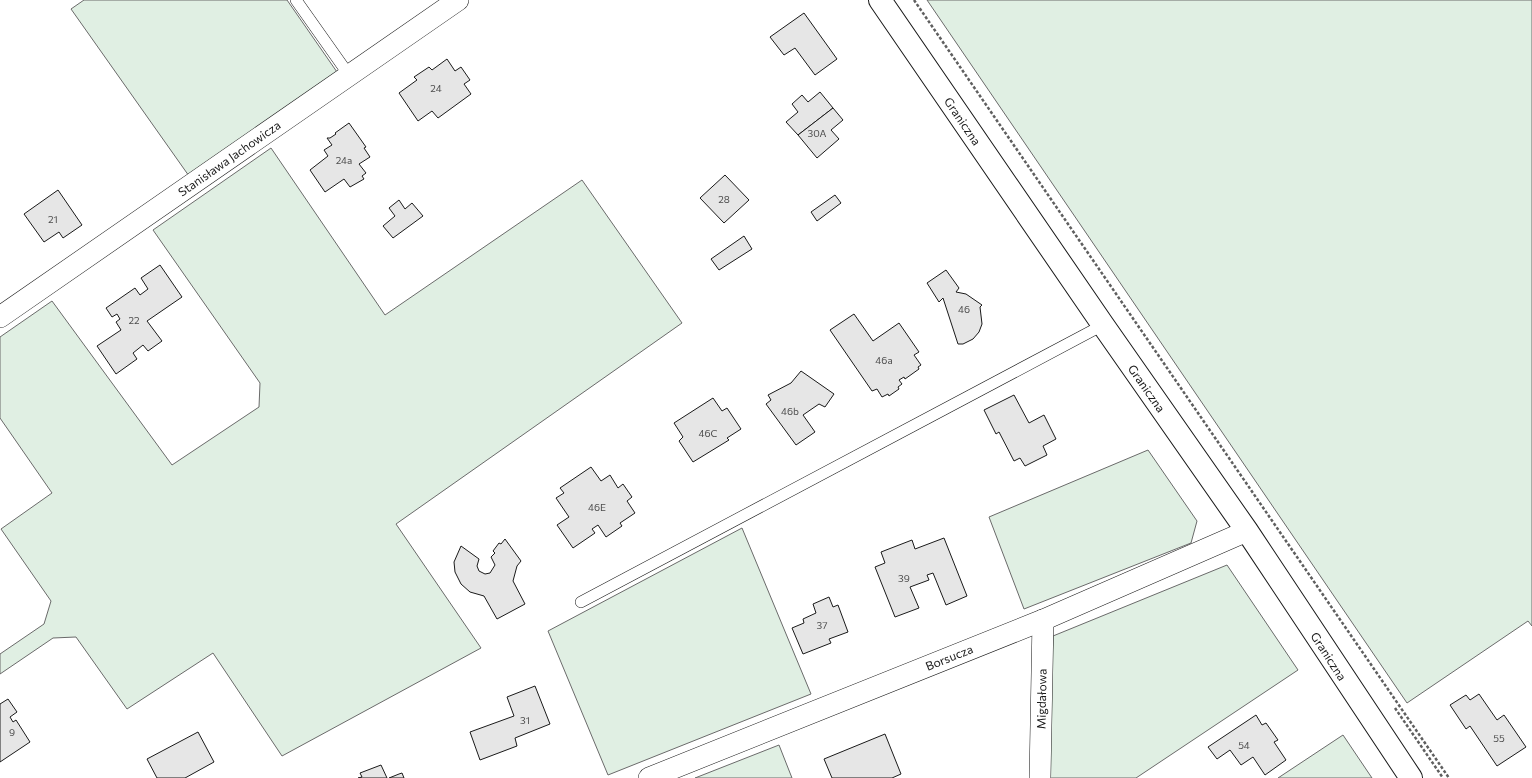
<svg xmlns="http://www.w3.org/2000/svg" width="1532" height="778" font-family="Commissioner,sans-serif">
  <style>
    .green { fill: #e0efe3; stroke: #6a6a6a }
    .building { fill: #e6e6e6; stroke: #1a1a1a }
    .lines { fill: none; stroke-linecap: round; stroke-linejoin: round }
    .service-casing { stroke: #1a1a1a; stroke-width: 12 }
    .minor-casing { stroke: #1a1a1a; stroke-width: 22 }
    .tertiary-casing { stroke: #1a1a1a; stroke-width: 24 }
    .path { stroke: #5f5f5f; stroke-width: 2.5; stroke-dasharray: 3 2; stroke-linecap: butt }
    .service { stroke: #fff; stroke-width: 11 }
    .minor { stroke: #fff; stroke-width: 21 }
    .tertiary { stroke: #fff; stroke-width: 22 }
    .labels { text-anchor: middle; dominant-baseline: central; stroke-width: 3; stroke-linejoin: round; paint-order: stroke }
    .number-label { font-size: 10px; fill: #4d4d4d }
    .street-label { font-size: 12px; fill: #1a1a1a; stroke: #fff }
  </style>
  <rect width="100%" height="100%" fill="#fff"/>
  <!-- green -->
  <g class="green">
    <path d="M84,0H287L337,72L189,176L71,9Z"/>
    <path d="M927,0H1532V626L1528,621L1407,703Z"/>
    <path d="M271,148L385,315L582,180L682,323L396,524L481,648L282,756L213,653L127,709L76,637L53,638L0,674V654L44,624L51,601L1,529L52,493L0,418V337L52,301L172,465L259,407L260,383L153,230Z"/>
    <path d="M1148,450L1197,521L1191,543L1024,609L989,517Z"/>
    <path d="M742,528L811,694L608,775L548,631Z"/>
    <path d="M1227,565L1298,670L1136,778H1048L1053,636Z"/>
    <path d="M1343,735L1372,778H1278Z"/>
    <path d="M779,745L792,778H695Z"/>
  </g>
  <!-- building -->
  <g class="building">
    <path d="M804,13L837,59L815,75L795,48L784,55L770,37Z"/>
    <path d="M447,59L455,71L461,67L470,80L464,84L471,94L438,118L432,111L418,121L399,93L417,80L414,77L429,67L432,70Z"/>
    <path d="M820,92L833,108L798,135L786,122L798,112L792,104L802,95L808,102Z"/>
    <path d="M833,108L843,120L831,130L839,139L817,158L798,135Z"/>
    <path d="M349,123L366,147L364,148L370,157L359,164L366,173L362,176L364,179L350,187L344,179L325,192L310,170L328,156L324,150L332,145L327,138H330L336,134L335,133Z"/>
    <path d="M725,175L749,200L724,223L700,198Z"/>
    <path d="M58,190L82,225L63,238L59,232L44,242L24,214Z"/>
    <path d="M835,195L841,203L817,221L811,212Z"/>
    <path d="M399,200L405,209L412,203L423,216L393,238L383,226L395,216L389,208Z"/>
    <path d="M744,236L752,249L719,270L711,259Z"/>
    <path d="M160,265L182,297L147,321L162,341L148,351L143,345L133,353L137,359L116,374L97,346L121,330L116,322L120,319L117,314L112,317L106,308L135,288L140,295L148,289L141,278Z"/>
    <path d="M946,270L959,288L956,292L966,294L982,305L980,307L982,324L979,332L973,339L963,344H958L943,298L939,302L927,283Z"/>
    <path d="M854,314L873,341L899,323L919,352L914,355L921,365L918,367L919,369L905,379L904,377L899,380L902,384L898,387L899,389L889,396L888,394L882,397L877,389L872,391L830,330Z"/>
    <path d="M801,371L834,394L825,407L819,404L803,415L815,432L796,445L766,404L771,400L768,395L791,383Z"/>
    <path d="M1014,395L1029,423L1044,415L1056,439L1043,446L1047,455L1025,466L1020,458L1014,461L999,432L996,434L984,410Z"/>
    <path d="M713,398L722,411L727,408L741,429L727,438L729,440L693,462L679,441L683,437L674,423Z"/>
    <path d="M591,467L601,481L610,475L618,488L623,484L632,497L627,501L635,513L620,523L622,526L606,537L598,525L592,529L595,533L573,548L557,525L569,517L556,498L564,493L560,488Z"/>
    <path d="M944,538L967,596L946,605L933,573L927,575L929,580L910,587L919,608L895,617L875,567L885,563L881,552L912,540L915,549Z"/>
    <path d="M505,539L521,561L517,566L513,581L525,604L497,619L484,596L470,592L461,584L455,572L454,562L461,546L479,559L477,566L479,571L485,574L490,573L495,565L491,557L495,553L493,551L499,543L501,544Z"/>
    <path d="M829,597L833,607L838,605L848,632L829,639L831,643L803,654L792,628L804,623L803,619L816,613L813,604Z"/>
    <path d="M535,686L550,724L515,738L517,746L480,760L470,732L514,716L507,697Z"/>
    <path d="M1479,694L1497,720L1504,715L1526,747L1497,766L1470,726L1466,729L1450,705L1466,695L1470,700Z"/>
    <path d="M8,699L17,712L10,717L13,722L16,720L30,742L0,762V704Z"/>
    <path d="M1256,715L1262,725L1266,723L1278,740L1274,742L1286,760L1265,775L1253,757L1241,765L1230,750L1217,759L1208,747Z"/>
    <path d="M198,732L214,762L185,778H157L147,759Z"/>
    <path d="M885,734L901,774L892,778H832L824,759Z"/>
    <path d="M381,765L387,778H358L362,777L360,773Z"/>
    <path d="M402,773L404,778H389L399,774Z"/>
  </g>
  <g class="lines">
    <defs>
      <g id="service">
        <path d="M296,0L349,75"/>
        <path d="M581,602L1103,325"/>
      </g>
      <g id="minor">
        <path d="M0,317L458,0"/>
        <path d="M649,778L1043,620L1247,531"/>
        <path d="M1040,778L1043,620"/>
      </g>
      <path id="tertiary" d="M880,0L1103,325L1247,531L1411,778"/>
    </defs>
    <!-- service casing -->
    <use href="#service" class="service-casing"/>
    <!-- minor casing -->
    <use href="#minor" class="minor-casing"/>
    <!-- tertiary casing -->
    <use href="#tertiary" class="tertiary-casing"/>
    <!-- path -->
    <g class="path">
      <path d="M914,0L1449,778"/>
      <path d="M1395,708L1443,778"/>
    </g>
    <!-- service -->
    <use href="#service" class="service"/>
    <!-- minor -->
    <use href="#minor" class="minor"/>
    <!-- tertiary -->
    <use href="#tertiary" class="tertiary"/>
  </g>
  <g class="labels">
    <!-- number labels -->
    <g class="number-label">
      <text x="436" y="88">24</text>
      <text x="817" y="133">30A</text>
      <text x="344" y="160">24a</text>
      <text x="724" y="199">28</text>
      <text x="53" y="219">21</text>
      <text x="964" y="309">46</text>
      <text x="134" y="320">22</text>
      <text x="884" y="360">46a</text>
      <text x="790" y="411">46b</text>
      <text x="708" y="433">46C</text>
      <text x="597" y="507">46E</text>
      <text x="904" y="578">39</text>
      <text x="822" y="625">37</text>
      <text x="525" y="720">31</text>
      <text x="12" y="732">9</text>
      <text x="1499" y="738">55</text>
      <text x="1244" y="745">54</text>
    </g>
    <!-- street labels -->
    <g class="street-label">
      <text transform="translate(963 121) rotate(56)">Graniczna</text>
      <text transform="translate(229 158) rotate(-35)">Stanisława Jachowicza</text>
      <text transform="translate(1147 388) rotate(55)">Graniczna</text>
      <text transform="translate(1329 656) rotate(57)">Graniczna</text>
      <text transform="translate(949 657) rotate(-22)">Borsucza</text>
      <text transform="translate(1041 699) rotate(-89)">Migdałowa</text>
    </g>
  </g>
</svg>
